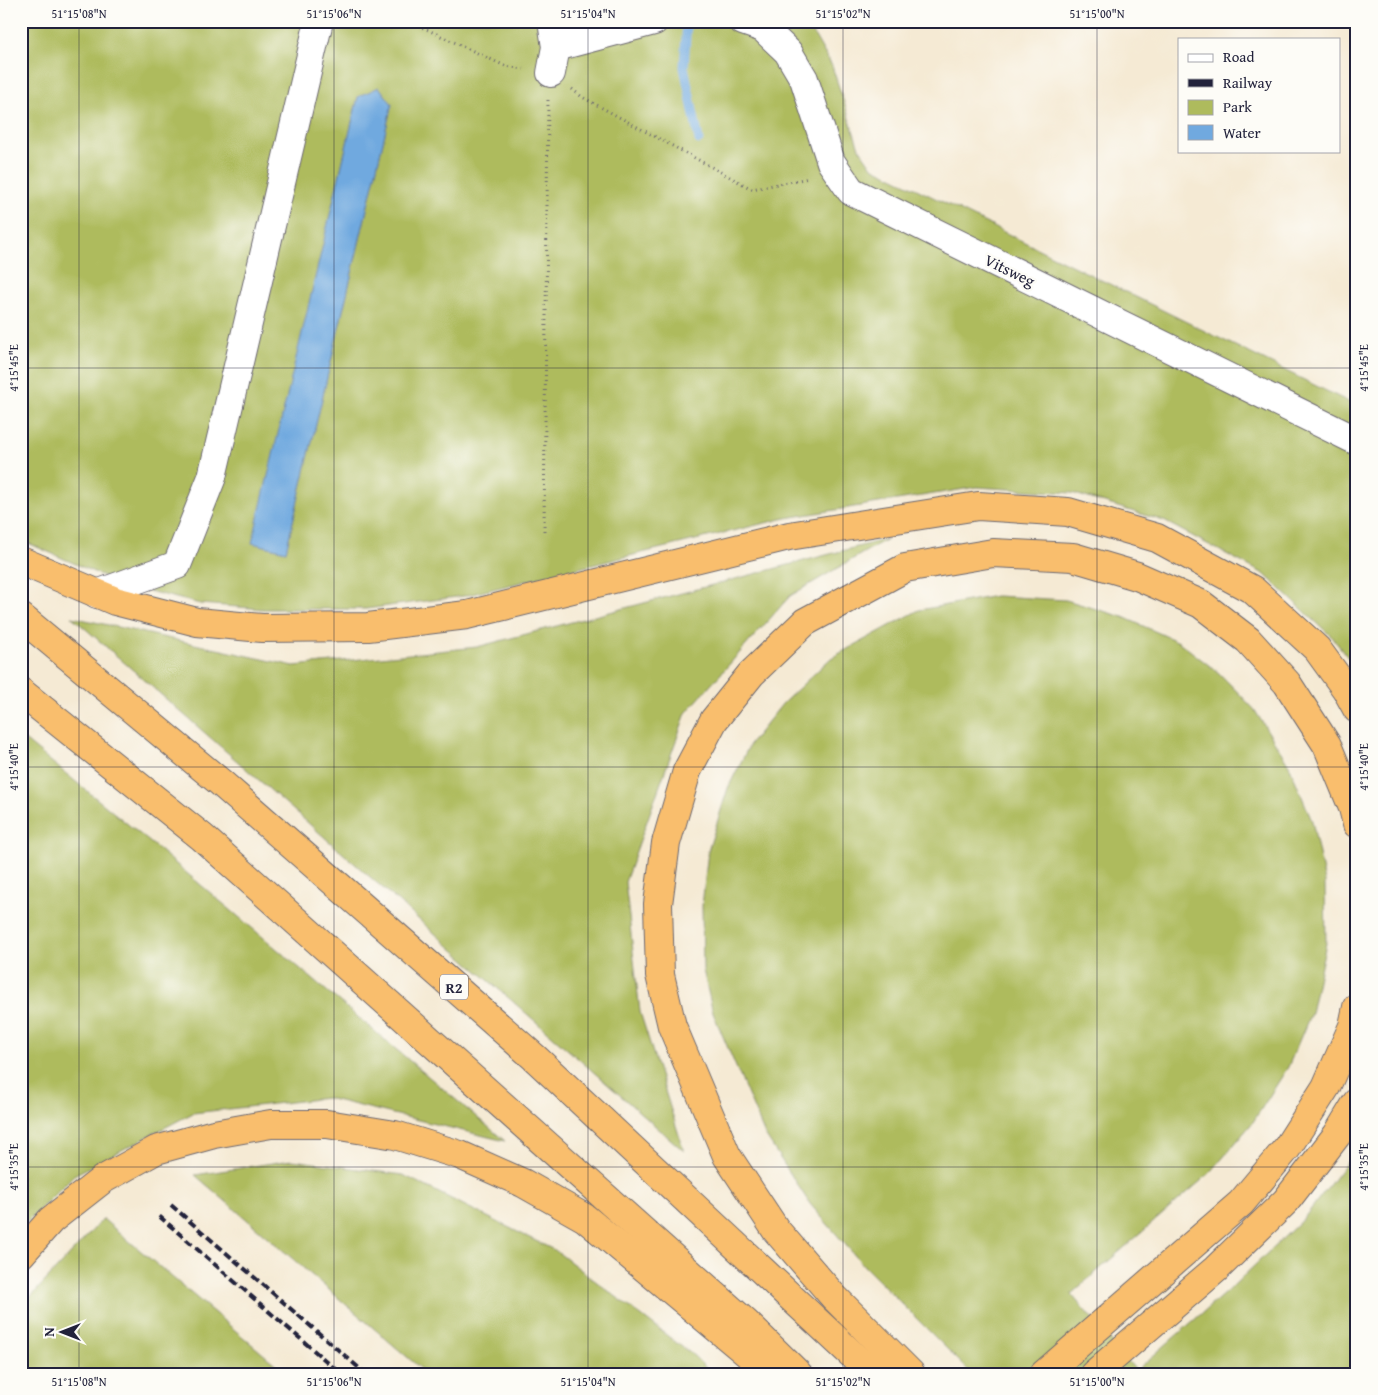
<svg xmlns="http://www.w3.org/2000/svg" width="1378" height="1395" font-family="'Gentium Book Plus',serif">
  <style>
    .green { fill: #aebb5d; stroke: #686e4c; fill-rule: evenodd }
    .water { fill: #70a9df; stroke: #49668d }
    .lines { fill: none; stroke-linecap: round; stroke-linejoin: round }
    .stream { stroke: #70a9df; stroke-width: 9 }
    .minor-casing { stroke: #6c6871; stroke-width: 30 }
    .highway-casing { stroke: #6c6871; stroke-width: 30 }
    .path { stroke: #6c6871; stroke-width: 3; stroke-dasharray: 1 4; stroke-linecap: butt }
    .minor { stroke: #fff; stroke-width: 28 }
    .highway { stroke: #f9be6d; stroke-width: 28 }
    .rail { stroke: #22223b; stroke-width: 4; stroke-dasharray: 8 4; stroke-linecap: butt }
    .ticks { fill: none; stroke: #22223b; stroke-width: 1; stroke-opacity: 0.45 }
    .labels { text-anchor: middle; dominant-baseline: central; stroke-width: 5; stroke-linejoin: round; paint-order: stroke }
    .shield { fill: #fdfcf7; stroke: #646373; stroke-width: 1 }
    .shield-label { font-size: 15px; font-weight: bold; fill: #22223b }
    .street-label { font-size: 16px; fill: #22223b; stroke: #fdfcf7 }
    .neatline { fill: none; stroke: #22223b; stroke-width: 2 }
    .ticks-label { font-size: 12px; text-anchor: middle; fill: #22223b }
  </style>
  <rect width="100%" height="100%" fill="#fdfcf7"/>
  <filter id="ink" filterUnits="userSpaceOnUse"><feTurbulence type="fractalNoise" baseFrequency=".02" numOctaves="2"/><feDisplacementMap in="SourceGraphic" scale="10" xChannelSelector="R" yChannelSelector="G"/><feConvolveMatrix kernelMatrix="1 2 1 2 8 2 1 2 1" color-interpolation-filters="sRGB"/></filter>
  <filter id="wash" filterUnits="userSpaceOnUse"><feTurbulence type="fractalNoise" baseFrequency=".0096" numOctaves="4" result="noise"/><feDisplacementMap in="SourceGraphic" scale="20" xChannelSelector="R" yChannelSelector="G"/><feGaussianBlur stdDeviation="1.12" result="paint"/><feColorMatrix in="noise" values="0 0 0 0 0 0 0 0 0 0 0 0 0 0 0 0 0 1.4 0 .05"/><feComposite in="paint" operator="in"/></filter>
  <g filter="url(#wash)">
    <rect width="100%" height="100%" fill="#f5ead4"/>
    <!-- green -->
    <g class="green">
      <path d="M21,21H800L813,33L832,66L859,148L872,167L1357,406V669L1331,636L1264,574L1164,521L1072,493L977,487L786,518L464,596L366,609H263L200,604L121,584L21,540ZM379,87L392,104L286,551L253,543L358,97Z"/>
      <path d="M887,539L790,596L686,713L625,882L640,1012L684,1151L72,617L294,666L477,647Z"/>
      <path d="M996,596L1066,600L1123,617L1179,642L1219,673L1254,709L1289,765L1312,821L1325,882L1326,943L1311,1013L1288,1067L1253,1122L1211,1172L1071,1294L1139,1374H972L865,1267L810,1204L765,1135L713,1013L703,970L702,906L708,851L728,788L750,744L783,703L831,658L919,610Z"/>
      <path d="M21,737L157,848L505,1141L327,1098L193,1113L74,1175L21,1228Z"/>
      <path d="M1357,1149V1321L1350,1327L1357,1329V1374H1143L1139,1368L1232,1287L1304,1218Z"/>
      <path d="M292,1160L403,1175L556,1251L694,1356L712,1374H427L195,1175Z"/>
      <path d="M103,1219L287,1374H21V1309L23,1305Z"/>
    </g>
    <!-- water -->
    <path class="water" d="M379,87L392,104L286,551L252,543L358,97Z"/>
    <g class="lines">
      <!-- stream -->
      <path class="stream" d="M687,21L684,67L699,140"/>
    </g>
  </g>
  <g filter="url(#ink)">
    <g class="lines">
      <defs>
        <g id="minor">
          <path d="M743,21L763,28L788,52L804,79L831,162L851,191L1357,441"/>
          <path d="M556,47L654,21"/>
          <path d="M551,73L556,47L552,21"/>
          <path d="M97,594L177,565L212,477L319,21"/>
        </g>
        <g id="highway">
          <path d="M21,561L115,601L197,622L262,628L368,627L467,615L789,536L978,506L1068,512L1157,538L1253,590L1317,649L1346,689L1357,709"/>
          <path d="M21,617L220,782L534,1057L873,1374"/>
          <path d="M21,692L202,837L747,1324L798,1374"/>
          <path d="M21,1254L51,1220L102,1180L156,1150L214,1134L271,1124H327L395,1135L460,1155L523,1183L585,1218L772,1374"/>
          <path d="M911,1374L834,1297L776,1230L727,1156L672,1026L660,975L658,904L666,843L687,771L714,720L751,674L805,622L905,568L993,553L1073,557L1137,576L1201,604L1248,640L1287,683L1327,745L1353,808L1357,824"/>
          <path d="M1044,1374L1241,1203L1287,1148L1326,1087L1353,1026L1357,1007"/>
          <path d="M1094,1374L1216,1269L1286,1201L1337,1135L1357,1102"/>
        </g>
      </defs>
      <!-- minor casing -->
      <use href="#minor" class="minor-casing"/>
      <!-- highway casing -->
      <use href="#highway" class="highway-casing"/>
      <!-- path -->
      <g class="path">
        <path d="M409,21L505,66L524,69"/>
        <path d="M572,89L582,97L752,189L809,178"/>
        <path d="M544,531L548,99"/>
      </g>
      <!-- minor -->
      <use href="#minor" class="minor"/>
      <!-- highway -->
      <use href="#highway" class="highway"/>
      <!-- rail -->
      <g class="rail">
        <path d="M171,1205L366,1374"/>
        <path d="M159,1216L341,1374"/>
      </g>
    </g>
  </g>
  <!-- ticks -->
  <path class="ticks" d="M79,21V1374M334,21V1374M588,21V1374M843,21V1374M1097,21V1374M1352,21V1374M21,368H1357M21,767H1357M21,1167H1357"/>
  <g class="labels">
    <!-- shield labels -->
    <rect class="shield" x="440" y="974.5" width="28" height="25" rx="4"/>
    <g class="shield-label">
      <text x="454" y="987">R2</text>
    </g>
    <!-- street labels -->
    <g class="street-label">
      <text transform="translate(1010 270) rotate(26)">Vitsweg</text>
    </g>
  </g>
  <!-- margin -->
  <rect width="1378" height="1395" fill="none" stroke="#fdfcf7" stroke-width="55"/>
  <!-- legend -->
  <rect x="1178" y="38" width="162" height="115" fill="#fdfcf7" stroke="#a5a5ac"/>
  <rect x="1188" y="54" width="25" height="8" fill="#ffffff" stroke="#a5a5ac"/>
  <text x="1223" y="62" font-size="15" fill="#22223b">Road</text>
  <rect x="1188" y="79" width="25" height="8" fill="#22223b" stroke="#a5a5ac"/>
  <text x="1223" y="88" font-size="15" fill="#22223b">Railway</text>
  <rect x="1188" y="100" width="25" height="15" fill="#aebb5d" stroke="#a5a5ac"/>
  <text x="1223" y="112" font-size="15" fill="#22223b">Park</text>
  <rect x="1188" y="125" width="25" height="15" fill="#70a9df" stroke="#a5a5ac"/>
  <text x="1223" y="138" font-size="15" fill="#22223b">Water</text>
  <!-- north arrow -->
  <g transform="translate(62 1332) rotate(270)" stroke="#fdfcf7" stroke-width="4" paint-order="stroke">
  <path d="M0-4L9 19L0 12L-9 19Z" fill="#22223b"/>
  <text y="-8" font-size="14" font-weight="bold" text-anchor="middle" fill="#22223b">N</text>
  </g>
  <rect x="28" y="28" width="1322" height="1340" class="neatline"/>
  <g class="ticks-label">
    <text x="79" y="18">51°15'08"N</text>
    <text x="334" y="18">51°15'06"N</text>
    <text x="588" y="18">51°15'04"N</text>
    <text x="843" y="18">51°15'02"N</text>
    <text x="1097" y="18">51°15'00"N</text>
    <text transform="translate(1364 368) rotate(-90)" y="4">4°15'45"E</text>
    <text transform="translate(14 368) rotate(-90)" y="4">4°15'45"E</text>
    <text transform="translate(1364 767) rotate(-90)" y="4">4°15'40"E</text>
    <text transform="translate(14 767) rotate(-90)" y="4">4°15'40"E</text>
    <text transform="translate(1364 1167) rotate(-90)" y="4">4°15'35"E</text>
    <text transform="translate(14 1167) rotate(-90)" y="4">4°15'35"E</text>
    <text x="79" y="1386">51°15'08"N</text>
    <text x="334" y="1386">51°15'06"N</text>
    <text x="588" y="1386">51°15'04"N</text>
    <text x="843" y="1386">51°15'02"N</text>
    <text x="1097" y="1386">51°15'00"N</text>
  </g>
</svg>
